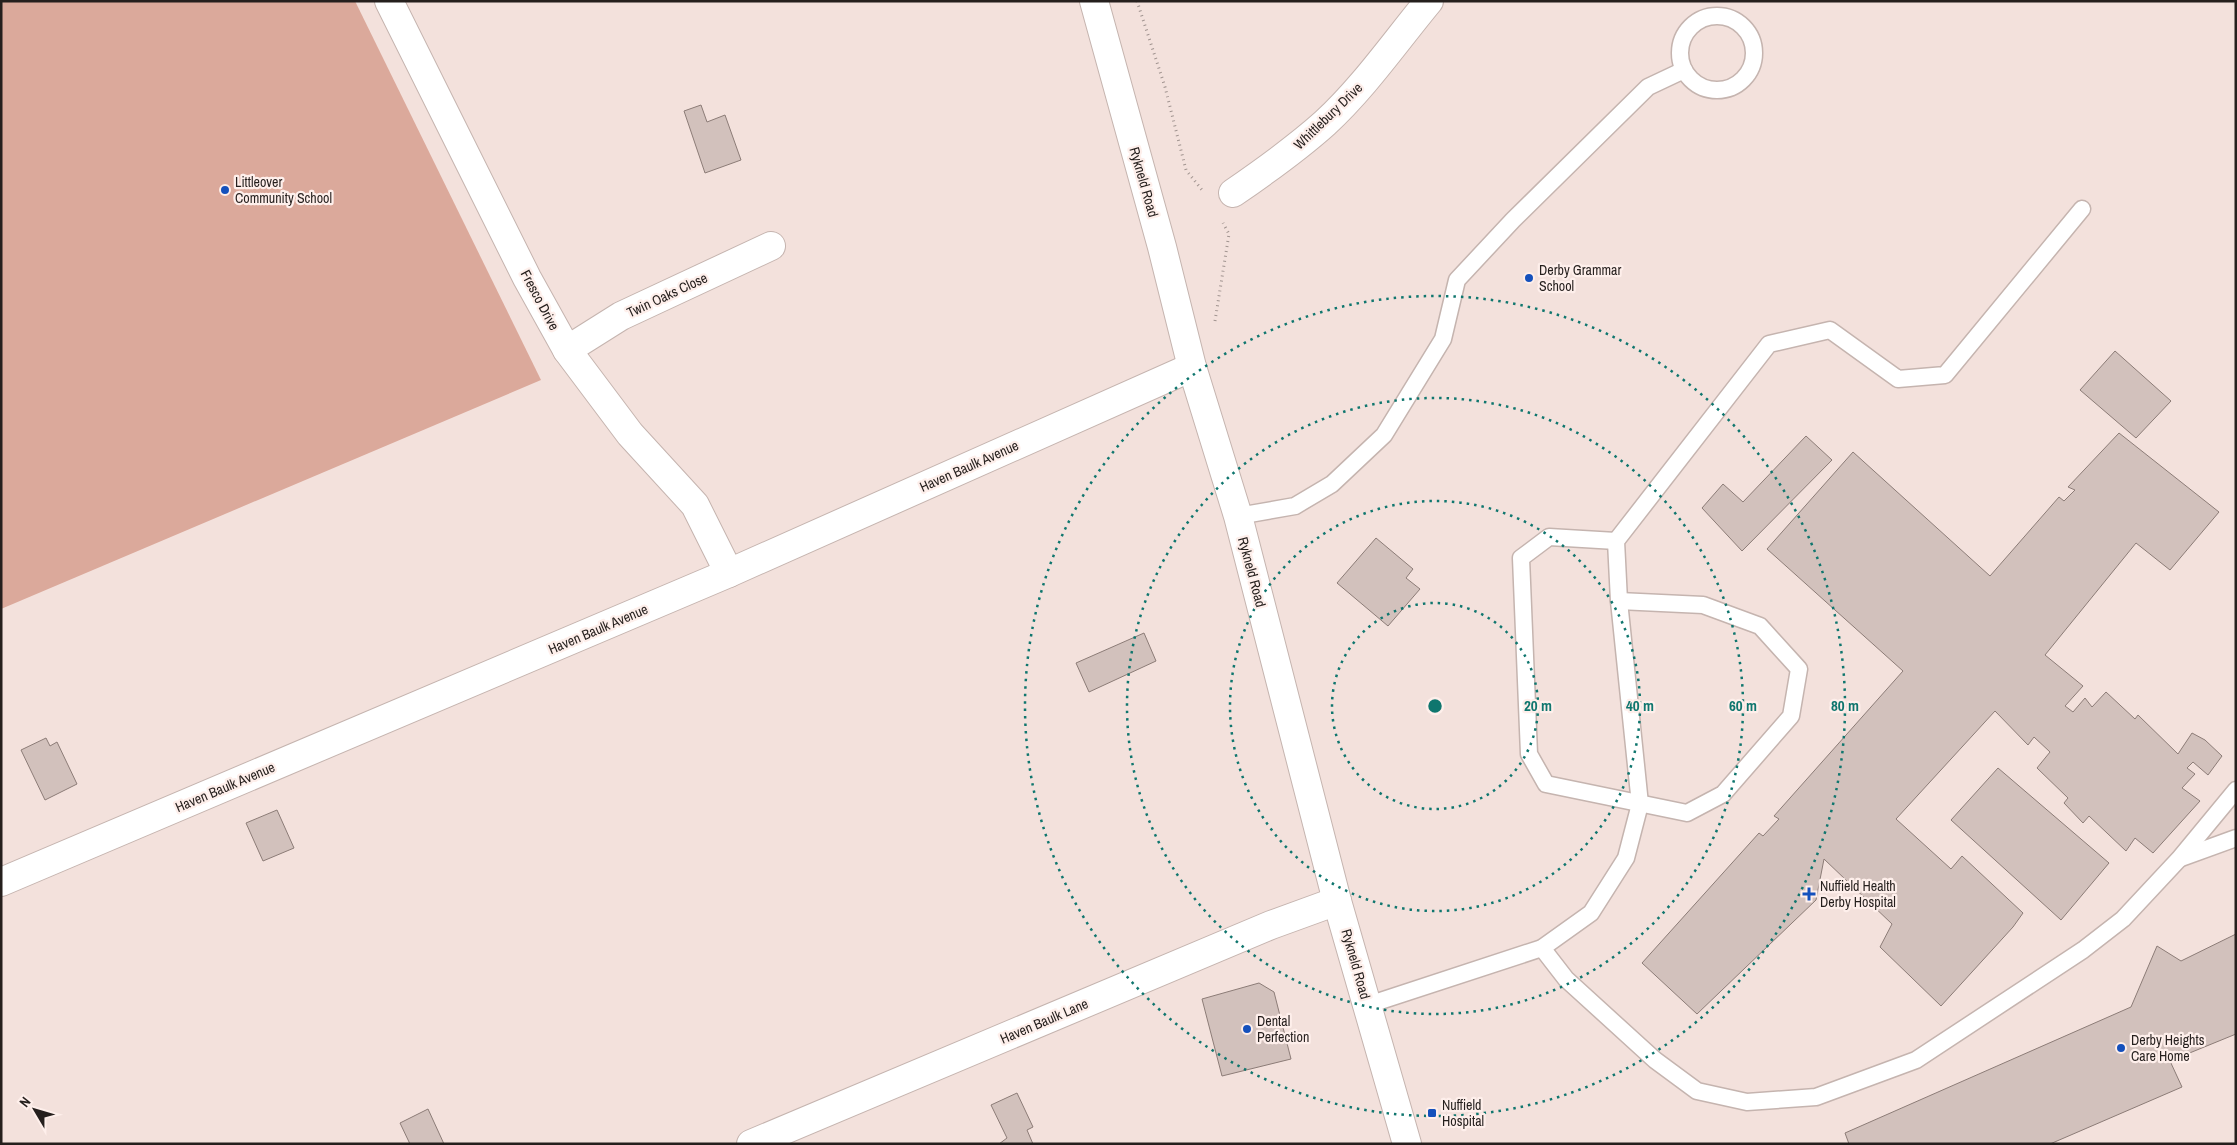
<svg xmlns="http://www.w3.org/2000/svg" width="2237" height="1145" font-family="'Archivo Narrow',sans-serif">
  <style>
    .green { fill: #dba99b }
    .building { fill: #d2c1bc; stroke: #8c7c77 }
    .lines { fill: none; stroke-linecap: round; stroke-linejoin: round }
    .lane-casing { stroke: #c5b4af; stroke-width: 19 }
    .street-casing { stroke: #c5b4af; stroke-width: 30 }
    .secondary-casing { stroke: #c5b4af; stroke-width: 30 }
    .path { stroke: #a19490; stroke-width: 3; stroke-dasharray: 1 4; stroke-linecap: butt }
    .lane { stroke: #fff; stroke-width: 16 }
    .street { stroke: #fff; stroke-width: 28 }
    .secondary { stroke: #fff; stroke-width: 28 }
    .ring { fill: none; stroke: #0f766e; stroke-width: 2.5; stroke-dasharray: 2.5 5 }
    .poi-dot { fill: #1450bc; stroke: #feefeb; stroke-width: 2 }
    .labels { text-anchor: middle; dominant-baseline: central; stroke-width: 4.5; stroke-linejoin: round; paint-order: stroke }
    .street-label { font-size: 14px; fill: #251f1d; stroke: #feefeb }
    .poi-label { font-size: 14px; fill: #251f1d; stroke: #feefeb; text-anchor: start }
    .centre { fill: #0f766e; stroke: #feefeb; stroke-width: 2.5 }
    .ring-label { font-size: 15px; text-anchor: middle; font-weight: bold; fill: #0f766e; stroke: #feefeb; stroke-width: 4.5; stroke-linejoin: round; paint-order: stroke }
  </style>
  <rect width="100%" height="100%" fill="#f3e1dc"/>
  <!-- green -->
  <path class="green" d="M1,1H355L541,380L1,609Z"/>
  <!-- building -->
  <g class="building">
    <path d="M701,105L707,122L725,115L741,160L705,173L684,111Z"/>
    <path d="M2115,351L2171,401L2136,438L2080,390Z"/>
    <path d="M2119,433L2219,512L2170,570L2136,543L2045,655L2083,686L2065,706L2073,712L2085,698L2092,707L2106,692L2135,719L2138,715L2178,754L2192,733L2205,740L2222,756L2208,775L2193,762L2187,768L2195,774L2182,788L2200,801L2153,853L2135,838L2126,851L2089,816L2083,823L2064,803L2068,798L2037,768L2050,752L2034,737L2028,745L1995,711L1896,819L1951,869L1962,856L2023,913L2013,927L1941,1006L1880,947L1892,924L1824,859L1816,900L1697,1014L1642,963L1759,833L1763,836L1779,819L1774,816L1903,671L1767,549L1853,452L1990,576L2059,497L2064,501L2075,490L2068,487Z"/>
    <path d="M1806,436L1832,460L1742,551L1702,508L1723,484L1743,502Z"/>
    <path d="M1376,538L1413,569L1406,578L1420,589L1388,626L1337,583Z"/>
    <path d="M1144,633L1156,661L1089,692L1076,663Z"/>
    <path d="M46,738L50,746L57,742L77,784L45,800L21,750Z"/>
    <path d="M1998,768L2109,863L2061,920L1951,820Z"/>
    <path d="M277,810L294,848L263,861L246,823Z"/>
    <path d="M2236,934V1034L2170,1061L2182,1087L2050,1144H1849L1845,1133L2131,1007L2157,946L2181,961Z"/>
    <path d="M1259,983L1274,992L1291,1059L1222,1076L1202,999Z"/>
    <path d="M1017,1093L1033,1127L1027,1130L1033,1144H999L1007,1138L991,1105Z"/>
    <path d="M428,1109L444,1144H410L400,1123Z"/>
  </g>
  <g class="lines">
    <defs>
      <g id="lane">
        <circle cx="1717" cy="53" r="37"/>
        <path d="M1238,516L1295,506L1332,484L1384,435L1443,339L1457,280L1513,220L1648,87L1684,70"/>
        <path d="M1616,541L1549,537L1521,558L1529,754L1546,784L1687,813L1723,794L1791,716L1799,669L1760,626L1703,605L1619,601"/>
        <path d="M2181,858L2236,838"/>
        <path d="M1542,948L1566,979L1655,1060L1697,1091L1747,1102L1816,1097L1916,1060L2083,950L2123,919L2179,859L2236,790"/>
        <path d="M1368,1005L1542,948L1591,913L1626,858L1640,804L1619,601L1616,541L1769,344L1830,330L1898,379L1945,375L2082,209"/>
      </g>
      <g id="street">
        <path d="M389,1L527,278L567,350L630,434L695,505L729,573"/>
        <path d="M1233,193C1265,171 1296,149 1325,123C1364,87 1395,42 1429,1"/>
        <path d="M567,350L621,316L771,246"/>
        <path d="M1,882L729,573L1192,367"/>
      </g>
      <g id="secondary">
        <path d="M1094,1L1162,247L1192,367L1238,516L1337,901L1407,1144"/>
        <path d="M751,1144L1271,925L1337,901"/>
      </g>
    </defs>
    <!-- lane casing -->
    <use href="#lane" class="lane-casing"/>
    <!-- street casing -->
    <use href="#street" class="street-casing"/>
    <!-- secondary casing -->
    <use href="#secondary" class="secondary-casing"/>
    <!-- path -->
    <g class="path">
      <path d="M1137,1L1165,87L1186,170L1202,190"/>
      <path d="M1215,321L1229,234L1223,223"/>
    </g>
    <!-- lane -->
    <use href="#lane" class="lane"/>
    <!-- street -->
    <use href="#street" class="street"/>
    <!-- secondary -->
    <use href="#secondary" class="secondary"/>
  </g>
  <!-- distance rings -->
  <g class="ring">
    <circle cx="1435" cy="706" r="103"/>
    <circle cx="1435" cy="706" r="205"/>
    <circle cx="1435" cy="706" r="308"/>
    <circle cx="1435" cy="706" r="410"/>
  </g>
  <!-- markers -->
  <g class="poi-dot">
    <circle cx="225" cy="190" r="5"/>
    <circle cx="1529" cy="278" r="5"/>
    <path d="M1806.5 886.5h5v5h5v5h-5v5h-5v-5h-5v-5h5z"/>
    <circle cx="1247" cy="1029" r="5"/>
    <circle cx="2121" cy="1048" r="5"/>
    <rect x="1427" y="1108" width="10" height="10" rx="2.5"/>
  </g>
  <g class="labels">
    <!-- street labels -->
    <g class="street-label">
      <text transform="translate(1328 116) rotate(-44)">Whittlebury Drive</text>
      <text transform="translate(1144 182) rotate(74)">Rykneld Road</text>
      <text transform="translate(667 295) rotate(-25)">Twin Oaks Close</text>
      <text transform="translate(540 300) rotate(62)">Fresco Drive</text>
      <text transform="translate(969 466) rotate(-24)">Haven Baulk Avenue</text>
      <text transform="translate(1252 572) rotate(75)">Rykneld Road</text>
      <text transform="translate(598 629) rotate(-23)">Haven Baulk Avenue</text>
      <text transform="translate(225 787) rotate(-23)">Haven Baulk Avenue</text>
      <text transform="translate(1356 964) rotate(74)">Rykneld Road</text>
      <text transform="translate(1044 1021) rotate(-23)">Haven Baulk Lane</text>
    </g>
    <!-- poi labels -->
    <g class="poi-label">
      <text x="235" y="182">Littleover<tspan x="235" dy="16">Community School</tspan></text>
      <text x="1539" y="270">Derby Grammar<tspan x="1539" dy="16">School</tspan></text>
      <text x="1820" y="886">Nuffield Health<tspan x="1820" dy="16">Derby Hospital</tspan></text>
      <text x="1257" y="1021">Dental<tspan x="1257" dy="16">Perfection</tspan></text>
      <text x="2131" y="1040">Derby Heights<tspan x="2131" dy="16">Care Home</tspan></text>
      <text x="1442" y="1105">Nuffield<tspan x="1442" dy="16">Hospital</tspan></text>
    </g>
  </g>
  <circle cx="1435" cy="706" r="8" class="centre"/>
  <g class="ring-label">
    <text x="1538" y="711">20 m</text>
    <text x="1640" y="711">40 m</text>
    <text x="1743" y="711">60 m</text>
    <text x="1845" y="711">80 m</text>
  </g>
  <!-- border -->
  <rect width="2237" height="1145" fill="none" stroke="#251f1d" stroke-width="5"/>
  <!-- north arrow -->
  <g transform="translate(35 1110) rotate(308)" stroke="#feefeb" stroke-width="4" paint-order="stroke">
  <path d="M0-4L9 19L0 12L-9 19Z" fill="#251f1d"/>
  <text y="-8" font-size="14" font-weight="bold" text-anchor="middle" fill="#251f1d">N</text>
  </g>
</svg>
